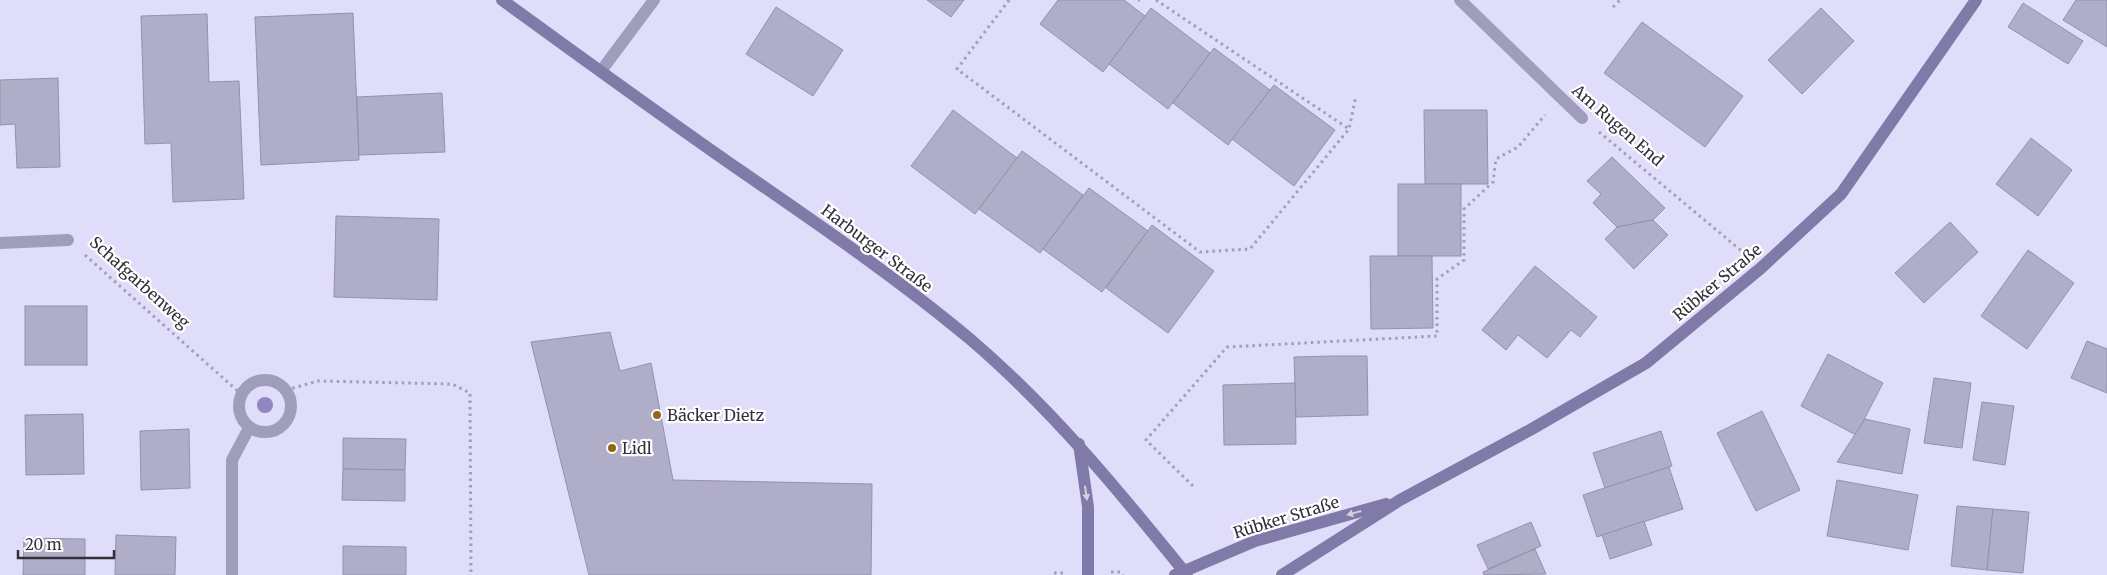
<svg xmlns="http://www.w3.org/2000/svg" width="2107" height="575" font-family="Merriweather,serif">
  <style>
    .building { fill: #b0adc8; stroke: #9391ab }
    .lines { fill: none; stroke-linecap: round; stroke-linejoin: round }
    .path { stroke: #a09fb4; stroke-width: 3; stroke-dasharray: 2.5 4; stroke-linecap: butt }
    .lane { stroke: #9f9cbc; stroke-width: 12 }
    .street { stroke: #9f9cbc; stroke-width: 12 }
    .secondary { stroke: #807aa9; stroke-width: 12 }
    .tree { fill: #9186c0 }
    .oneway { fill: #d3d0e1 }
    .poi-dot { fill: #926912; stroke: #fff; stroke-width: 2 }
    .labels { text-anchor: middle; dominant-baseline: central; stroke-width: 4.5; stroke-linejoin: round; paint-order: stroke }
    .street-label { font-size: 16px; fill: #32313b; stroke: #fff }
    .poi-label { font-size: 16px; fill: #32313b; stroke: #fff; text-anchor: start }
  </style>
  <rect width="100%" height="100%" fill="#dfddf9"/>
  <!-- building -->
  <g class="building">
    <path d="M927,0H964L951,17Z"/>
    <path d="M1058,0H1124L1145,16L1103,72L1040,24Z"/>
    <path d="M2076,0H2107V47L2063,20Z"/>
    <path d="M2023,3L2083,41L2068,64L2008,27Z"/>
    <path d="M776,7L843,50L813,96L746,54Z"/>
    <path d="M1151,8L1210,53L1168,109L1109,64Z"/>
    <path d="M1821,8L1854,41L1802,94L1768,60Z"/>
    <path d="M353,13L359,160L261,165L255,17Z"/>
    <path d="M207,14L209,82L239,81L244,199L173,202L171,143L145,144L141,16Z"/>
    <path d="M1642,22L1743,96L1705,147L1604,73Z"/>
    <path d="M1214,48L1270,90L1228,145L1173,103Z"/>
    <path d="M58,78L60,167L17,168L15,124L0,125V80Z"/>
    <path d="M1274,85L1335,130L1294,186L1232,139Z"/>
    <path d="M442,93L445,152L359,155L357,97Z"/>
    <path d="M953,110L1017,158L975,214L911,166Z"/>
    <path d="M1424,110H1487L1488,184H1425Z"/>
    <path d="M2031,138L2072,170L2038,216L1996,184Z"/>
    <path d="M1022,151L1083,195L1040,253L979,209Z"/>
    <path d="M1612,157L1665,208L1653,220L1617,227L1593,203L1601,194L1587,181Z"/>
    <rect x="1398" y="184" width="63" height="72"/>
    <path d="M1089,188L1148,231L1102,292L1043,249Z"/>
    <path d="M336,216L439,219L437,300L334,297Z"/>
    <path d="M1653,220L1668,235L1634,269L1605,239L1617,227Z"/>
    <path d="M1950,222L1978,252L1924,303L1895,273Z"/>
    <path d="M1152,225L1214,271L1168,333L1106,288Z"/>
    <path d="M2028,250L2074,283L2027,349L1981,316Z"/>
    <path d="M1370,256H1432L1433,328L1371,329Z"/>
    <path d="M1535,266L1597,317L1580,337L1571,330L1547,358L1518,335L1506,350L1482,330Z"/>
    <rect x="25" y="306" width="62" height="59"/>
    <path d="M610,332L620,371L651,363L673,480L872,484L871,575H589L531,342Z"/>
    <path d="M2087,341L2107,349V393L2071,378Z"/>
    <path d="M1828,354L1883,383L1856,435L1801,406Z"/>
    <path d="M1331,356H1367L1368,415L1296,417L1294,357Z"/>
    <path d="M1934,378L1971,383L1962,448L1924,443Z"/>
    <path d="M1295,383L1296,444L1224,445L1223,385Z"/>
    <path d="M1982,402L2014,406L2005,465L1973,460Z"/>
    <path d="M1762,411L1800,490L1756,511L1717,433Z"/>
    <path d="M83,414L84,474L26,475L25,415Z"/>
    <path d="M1865,419L1910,429L1902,474L1837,462Z"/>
    <path d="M189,429L190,488L141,490L140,431Z"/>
    <path d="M1661,431L1672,466L1605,488L1593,453Z"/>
    <path d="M343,438L406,439L405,470L343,469Z"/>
    <path d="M1669,467L1683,509L1597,537L1583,495Z"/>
    <path d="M343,469L405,470V501L342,500Z"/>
    <path d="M1837,480L1918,495L1908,550L1827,536Z"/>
    <path d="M1957,506L1993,509L1987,570L1951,566Z"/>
    <path d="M1993,509L2029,512L2023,573L1987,570Z"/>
    <path d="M1644,521L1652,545L1610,559L1602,535Z"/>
    <path d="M1531,522L1541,546L1488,569L1477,545Z"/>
    <path d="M116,535L176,537L175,575H115Z"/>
    <path d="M24,538L85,539V575H23Z"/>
    <path d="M343,546L406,547V575H343Z"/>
    <path d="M1535,549L1546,574L1484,575L1483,572Z"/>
  </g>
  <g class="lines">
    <!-- path -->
    <g class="path">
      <path d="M1009,0L957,69L1200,252L1250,249L1349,129L1356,96"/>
      <path d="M1138,0H1140"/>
      <path d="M1156,0L1349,129"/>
      <path d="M1613,7L1620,0"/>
      <path d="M1599,132L1744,253"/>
      <path d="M85,255L241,394"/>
      <path d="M286,390L318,381L452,384L470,393L471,575"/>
      <path d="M1193,486L1146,440L1227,347L1437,336V279L1464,260V209L1493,182L1496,159L1518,147L1545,115"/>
      <path d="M1111,572H1121L1123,575"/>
      <path d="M1054,573H1065"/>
    </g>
    <!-- lane -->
    <path class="lane" d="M601,71L654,0"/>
    <!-- street -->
    <g class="street">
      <path d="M1460,0L1582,118"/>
      <path d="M0,243L68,240"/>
      <circle cx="265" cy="406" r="26"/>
      <path d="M232,575V460L249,428"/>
    </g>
    <!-- secondary -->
    <g class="secondary">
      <path d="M502,0C581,57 660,115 741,171C819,225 897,278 970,339C1053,410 1119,491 1187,575"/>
      <path d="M1079,444L1088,507V575"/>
      <path d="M1175,575L1255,541L1386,504"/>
      <path d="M1282,575L1400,500L1530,430L1646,363L1761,268L1841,194L1976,0"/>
    </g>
  </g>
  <!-- trees -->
  <circle class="tree" cx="265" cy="405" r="8"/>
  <!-- one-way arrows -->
  <defs><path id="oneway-solid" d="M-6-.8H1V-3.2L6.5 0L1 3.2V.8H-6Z" transform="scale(1.25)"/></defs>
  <g class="oneway">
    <use href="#oneway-solid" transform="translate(1086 493) rotate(82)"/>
    <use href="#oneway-solid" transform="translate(1354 513) rotate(164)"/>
  </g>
  <!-- markers -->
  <g class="poi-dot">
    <circle cx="657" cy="415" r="5"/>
    <circle cx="612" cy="448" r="5"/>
  </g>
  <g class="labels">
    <!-- street labels -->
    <g class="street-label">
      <text transform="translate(1618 125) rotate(41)">Am Rugen End</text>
      <text transform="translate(877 248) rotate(37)">Harburger Straße</text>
      <text transform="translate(140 282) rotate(42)">Schafgarbenweg</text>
      <text transform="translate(1717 282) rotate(-40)">Rübker Straße</text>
      <text transform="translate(1286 517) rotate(-17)">Rübker Straße</text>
    </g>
    <!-- poi labels -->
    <g class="poi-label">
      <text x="667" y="415">Bäcker Dietz</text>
      <text x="622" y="448">Lidl</text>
    </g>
  </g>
  <!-- scale -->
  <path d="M18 550v8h96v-8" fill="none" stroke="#32313b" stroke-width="2.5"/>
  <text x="25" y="550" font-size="15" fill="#32313b" stroke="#ffffff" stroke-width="4" paint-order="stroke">20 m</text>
</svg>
